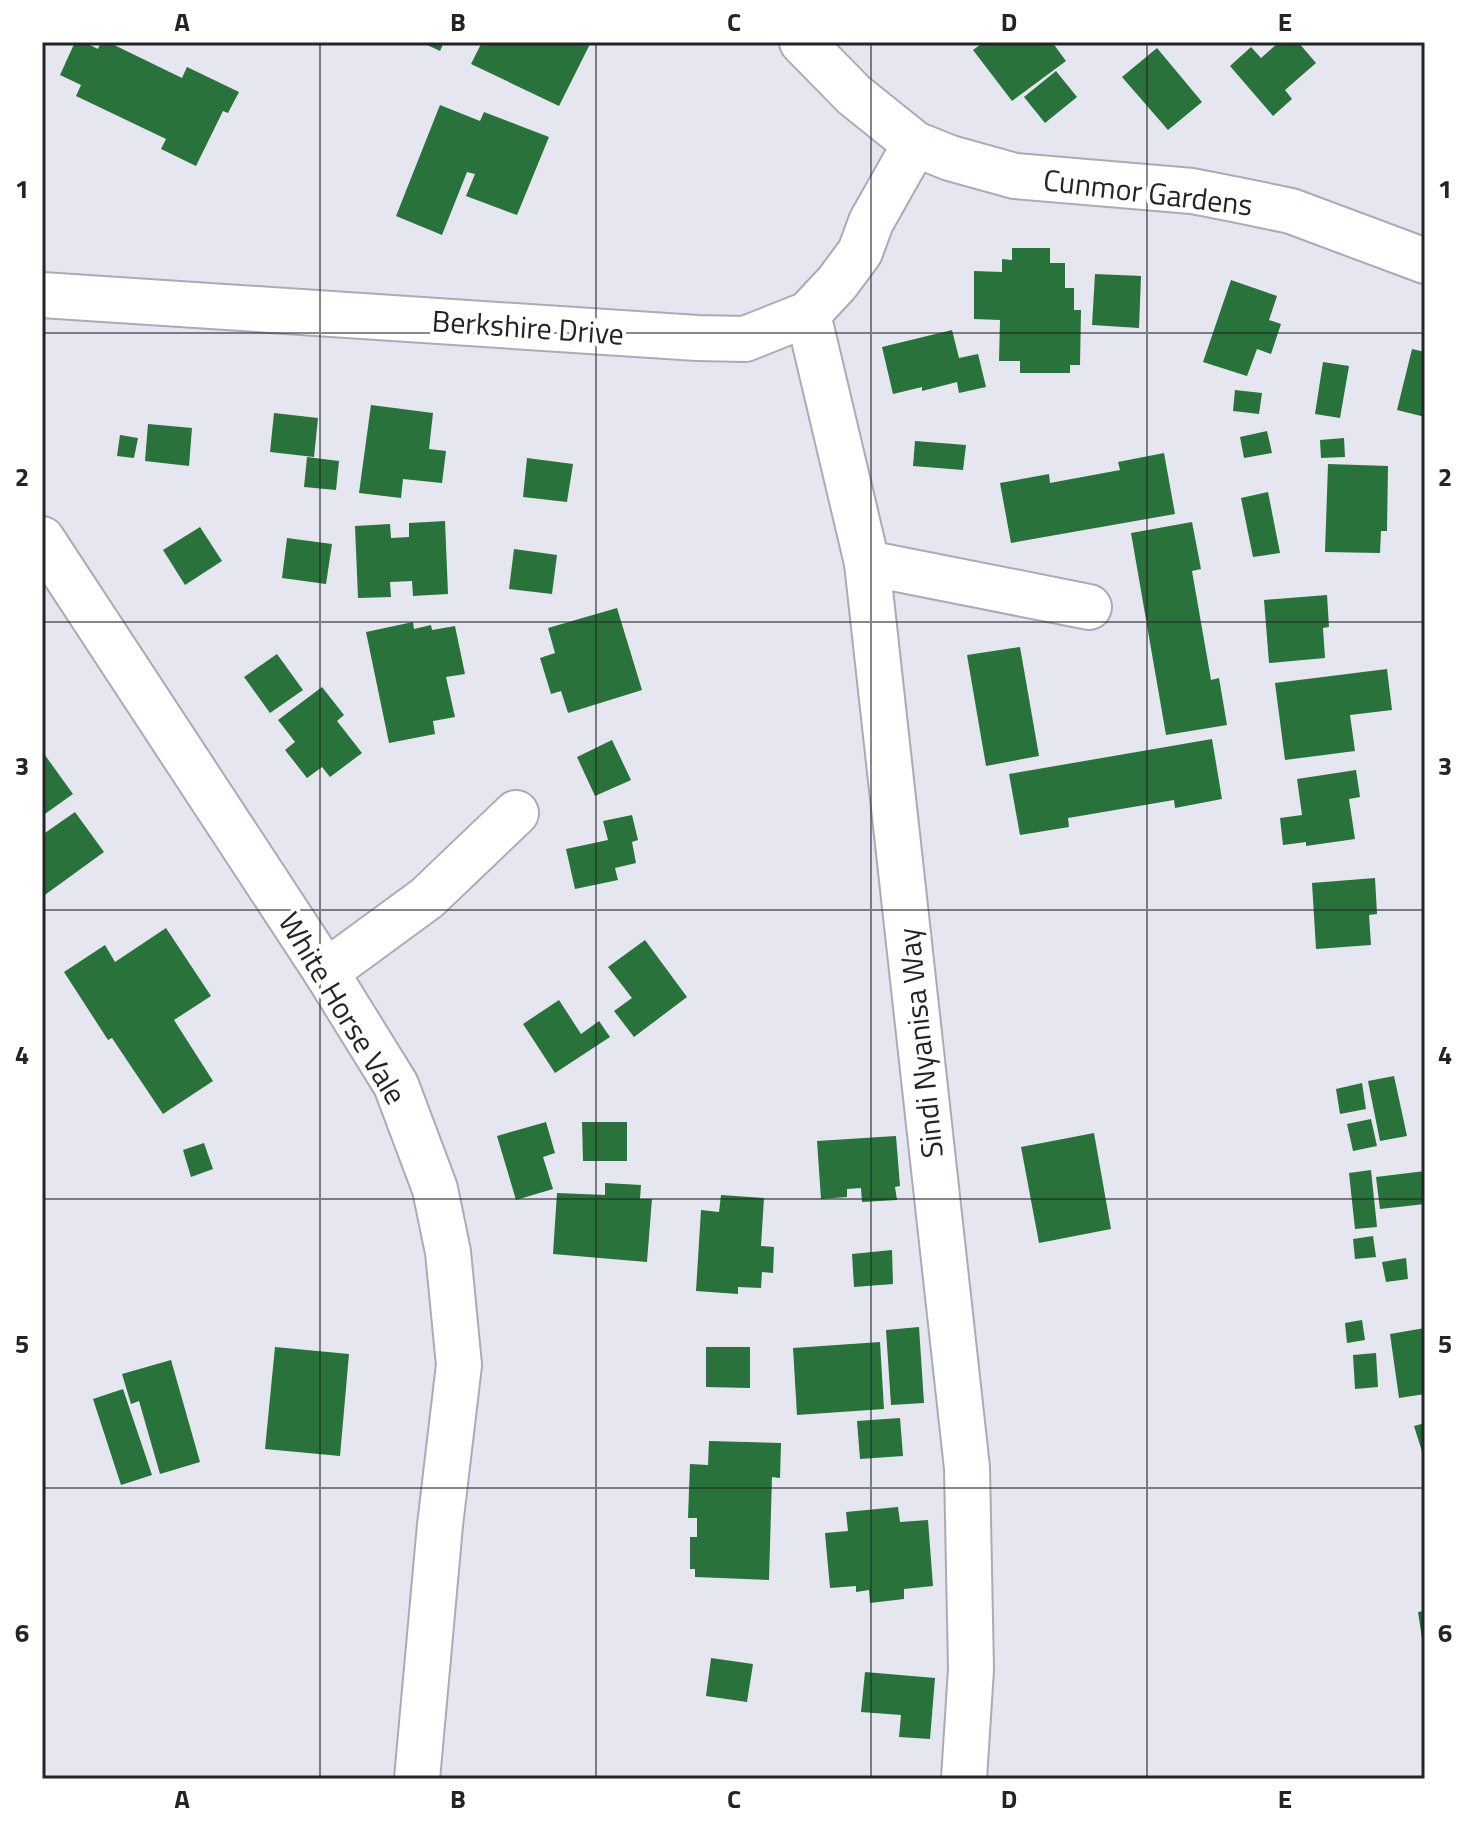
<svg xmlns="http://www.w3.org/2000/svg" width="1467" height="1821" font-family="'Titillium Web',sans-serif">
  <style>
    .building { fill: #29723b }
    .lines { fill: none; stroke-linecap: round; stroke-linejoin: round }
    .minor-casing { stroke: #aaabb4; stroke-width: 48 }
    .minor { stroke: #fff; stroke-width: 44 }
    .grid { fill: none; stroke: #242428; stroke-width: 2; stroke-opacity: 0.55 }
    .labels { text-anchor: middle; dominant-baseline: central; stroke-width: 8; stroke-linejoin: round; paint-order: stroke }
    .street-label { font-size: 30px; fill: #242428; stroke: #fff }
    .neatline { fill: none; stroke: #242428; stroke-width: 3 }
    .grid-label { font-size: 26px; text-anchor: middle; font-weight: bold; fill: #242428 }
  </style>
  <rect width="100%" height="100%" fill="#e5e6f0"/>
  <!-- building -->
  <g class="building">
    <path d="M75,42H84L98,49L101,42H108L182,78L187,67L239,92L228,113L223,111L196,166L161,149L166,139L76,96L81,85L60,75Z"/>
    <path d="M421,42H444L440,51Z"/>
    <path d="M482,42H591L559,106L471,64Z"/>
    <path d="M984,42H1052L1066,61L1012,101L973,50Z"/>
    <path d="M1279,42H1298L1316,63L1285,90L1292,99L1273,116L1230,66L1251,47L1261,58Z"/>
    <path d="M1157,48L1202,102L1168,130L1122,77Z"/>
    <path d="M1056,71L1077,97L1045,123L1024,97Z"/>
    <path d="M440,105L480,121L484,112L549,137L517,215L466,196L475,174L467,172L442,235L396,216Z"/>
    <path d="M1012,248H1050V263H1065V288H1074V310H1081L1080,365H1070V373H1020V361H999L1000,320L974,319V271L1002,272V259L1012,260Z"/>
    <path d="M1095,274L1141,276L1139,328L1092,325Z"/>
    <path d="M1231,280L1277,296L1269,320L1281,324L1271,354L1257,349L1247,376L1203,362Z"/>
    <path d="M952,330L959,358L978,354L986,387L959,393L957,382L922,391V387L893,394L882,347Z"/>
    <path d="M1412,349L1425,352V417L1397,410Z"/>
    <path d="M1323,362L1349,366L1340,418L1315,414Z"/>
    <path d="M1235,390L1262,393L1259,414L1233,411Z"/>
    <path d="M371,405L433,413L429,449L446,451L442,483L403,479L401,498L359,493Z"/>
    <path d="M274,413L318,418L314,457L270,452Z"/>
    <path d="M148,424L192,428L189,466L145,461Z"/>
    <path d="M1267,431L1272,453L1244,458L1240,437Z"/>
    <path d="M120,435L138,438L134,458L117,456Z"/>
    <path d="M1344,438L1345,457L1321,458L1320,440Z"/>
    <path d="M915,441L966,445L963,470L913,466Z"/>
    <path d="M1164,453L1175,514L1011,543L1000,483L1049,474L1050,483L1120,470L1118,462Z"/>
    <path d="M307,457L339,461L336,490L304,487Z"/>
    <path d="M527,458L573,464L567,502L523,497Z"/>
    <path d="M1328,464L1388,466L1387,531H1381L1380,553L1325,552Z"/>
    <path d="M1268,492L1280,553L1253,557L1241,498Z"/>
    <path d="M445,521L448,594L413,596L412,581L390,582L391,597L358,598L355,526L390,524L391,538L409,537V523Z"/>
    <path d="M1192,522L1201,569L1192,571L1211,680L1219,678L1227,725L1166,735L1131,533Z"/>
    <path d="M200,527L222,561L185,585L163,550Z"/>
    <path d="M287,538L332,544L326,584L282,578Z"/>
    <path d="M514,549L557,555L552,594L509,589Z"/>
    <path d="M1327,595L1329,627L1323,628L1325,658L1269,663L1264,600Z"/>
    <path d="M617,608L642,690L568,713L561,691L551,694L540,658L555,653L548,628Z"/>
    <path d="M413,622L414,629L431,625L432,630L455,626L465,674L446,677L455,717L433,721L435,734L389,743L366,632Z"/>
    <path d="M1020,647L1039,756L986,766L967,655Z"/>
    <path d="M277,654L303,690L270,713L244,677Z"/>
    <path d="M1387,669L1392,710L1350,715L1355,751L1285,760L1275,683Z"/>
    <path d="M322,687L344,715L337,721L362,753L330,777L322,767L307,778L285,750L295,742L278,720Z"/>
    <path d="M1212,739L1222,799L1175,808L1174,800L1068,818L1069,827L1020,835L1009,774Z"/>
    <path d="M612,740L631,780L595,796L577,757Z"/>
    <path d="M42,751L73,794L42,816Z"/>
    <path d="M1356,770L1360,797L1349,799L1355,839L1306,846V842L1283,845L1280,818L1302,815L1297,779Z"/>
    <path d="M75,812L104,852L42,897V835Z"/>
    <path d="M632,815L638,840L632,842L636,863L615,868L618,880L575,889L566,849L608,840L603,821Z"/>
    <path d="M1375,878L1377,914L1369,915L1371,945L1316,949L1312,883Z"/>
    <path d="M166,928L211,996L174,1020L213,1081L163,1114L112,1038L108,1040L64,972L105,945L115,962Z"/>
    <path d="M645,940L687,997L634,1037L614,1011L632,998L608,967Z"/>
    <path d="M559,1000L581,1034L599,1021L610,1037L555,1073L523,1024Z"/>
    <path d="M1394,1076L1407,1136L1380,1141L1368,1081Z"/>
    <path d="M1362,1083L1366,1109L1340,1114L1336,1089Z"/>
    <path d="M1371,1119L1377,1146L1353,1151L1347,1124Z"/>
    <path d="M546,1122L555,1153L543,1157L553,1189L516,1200L497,1136Z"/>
    <path d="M582,1122H627V1161H583Z"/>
    <path d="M1094,1133L1111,1229L1039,1243L1021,1147Z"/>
    <path d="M896,1136L900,1186L895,1187L897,1200L862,1202L861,1188L847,1189V1197L821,1199L817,1141Z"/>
    <path d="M204,1143L213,1169L191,1177L183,1150Z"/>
    <path d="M1371,1170L1377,1227L1355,1229L1349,1173Z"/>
    <path d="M1425,1171V1204L1380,1209L1376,1177Z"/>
    <path d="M605,1183L641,1185L640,1199H652L647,1262L553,1254L557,1193L605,1195Z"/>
    <path d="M721,1195L764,1198L761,1246L774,1247L773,1273L762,1272L761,1288L738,1287V1294L696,1291L701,1210L719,1212Z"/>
    <path d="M1373,1236L1376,1257L1355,1259L1353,1239Z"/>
    <path d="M892,1250L893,1284L854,1287L852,1254Z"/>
    <path d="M1406,1258L1408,1279L1386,1282L1382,1262Z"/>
    <path d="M1362,1320L1365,1340L1347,1343L1345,1323Z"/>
    <path d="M919,1327L924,1403L891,1405L886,1330Z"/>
    <path d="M1425,1328V1394L1399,1398L1390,1334Z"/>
    <path d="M880,1342L884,1409L797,1415L793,1348Z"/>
    <path d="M275,1347L349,1354L340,1456L265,1449Z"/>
    <path d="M706,1347H750V1388L706,1387Z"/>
    <path d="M1376,1353L1378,1387L1355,1389L1353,1355Z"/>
    <path d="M171,1360L200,1462L160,1474L139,1401L131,1404L122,1374Z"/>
    <path d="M123,1389L152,1475L121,1485L93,1399Z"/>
    <path d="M900,1418L903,1456L860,1459L857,1421Z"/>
    <path d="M1425,1423V1458H1424L1414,1426Z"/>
    <path d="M709,1441L781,1443L780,1478L772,1477L769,1580L695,1577V1569H690V1537H697V1518H688L690,1464L708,1465Z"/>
    <path d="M898,1507L900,1522L928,1520L933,1586L904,1589V1599L870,1603L869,1590L856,1592V1586L830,1588L825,1533L848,1531L846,1512Z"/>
    <path d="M1425,1611V1645H1423L1418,1612Z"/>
    <path d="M711,1658L753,1664L747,1702L706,1696Z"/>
    <path d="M865,1672L935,1678L930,1739L899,1737L901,1715L861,1712Z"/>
  </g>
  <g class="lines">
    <defs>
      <g id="minor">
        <path d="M802,42L854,95L915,144L950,158L1015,176L1192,191L1233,199L1291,211L1425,261"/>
        <path d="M42,295L697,338L745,339L808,314L837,283L860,252L871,222L915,144"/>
        <path d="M808,314L867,563L967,1468L971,1669L964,1779"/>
        <path d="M42,539L326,972L396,1085L435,1189L448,1252L459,1365L440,1525L417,1779"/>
        <path d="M867,563L1089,607"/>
        <path d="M326,972L427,898L516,813"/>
      </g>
    </defs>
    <!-- minor casing -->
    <use href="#minor" class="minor-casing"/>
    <!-- minor -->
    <use href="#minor" class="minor"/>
  </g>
  <!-- grid -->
  <path class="grid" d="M320,42V1779M596,42V1779M871,42V1779M1147,42V1779M42,333H1425M42,622H1425M42,910H1425M42,1199H1425M42,1488H1425"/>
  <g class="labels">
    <!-- street labels -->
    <g class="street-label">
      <text transform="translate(1148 192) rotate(7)">Cunmor Gardens</text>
      <text transform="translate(528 327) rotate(4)">Berkshire Drive</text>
      <text transform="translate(343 1008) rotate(59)">White Horse Vale</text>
      <text transform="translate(920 1043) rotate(-96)">Sindi Nyanisa Way</text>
    </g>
  </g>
  <!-- border -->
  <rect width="1467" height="1821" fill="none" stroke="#ffffff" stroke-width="88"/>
  <rect x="44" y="44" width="1379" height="1733" class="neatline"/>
  <g class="grid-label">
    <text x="182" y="31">A</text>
    <text x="458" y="31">B</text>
    <text x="734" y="31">C</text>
    <text x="1009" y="31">D</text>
    <text x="1285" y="31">E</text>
    <text x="22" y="198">1</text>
    <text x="1445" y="198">1</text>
    <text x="22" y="486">2</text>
    <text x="1445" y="486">2</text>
    <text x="22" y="775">3</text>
    <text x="1445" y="775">3</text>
    <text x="22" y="1064">4</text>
    <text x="1445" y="1064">4</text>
    <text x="22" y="1353">5</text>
    <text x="1445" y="1353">5</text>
    <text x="22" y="1642">6</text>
    <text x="1445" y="1642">6</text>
    <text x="182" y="1808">A</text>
    <text x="458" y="1808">B</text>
    <text x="734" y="1808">C</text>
    <text x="1009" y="1808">D</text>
    <text x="1285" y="1808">E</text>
  </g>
</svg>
